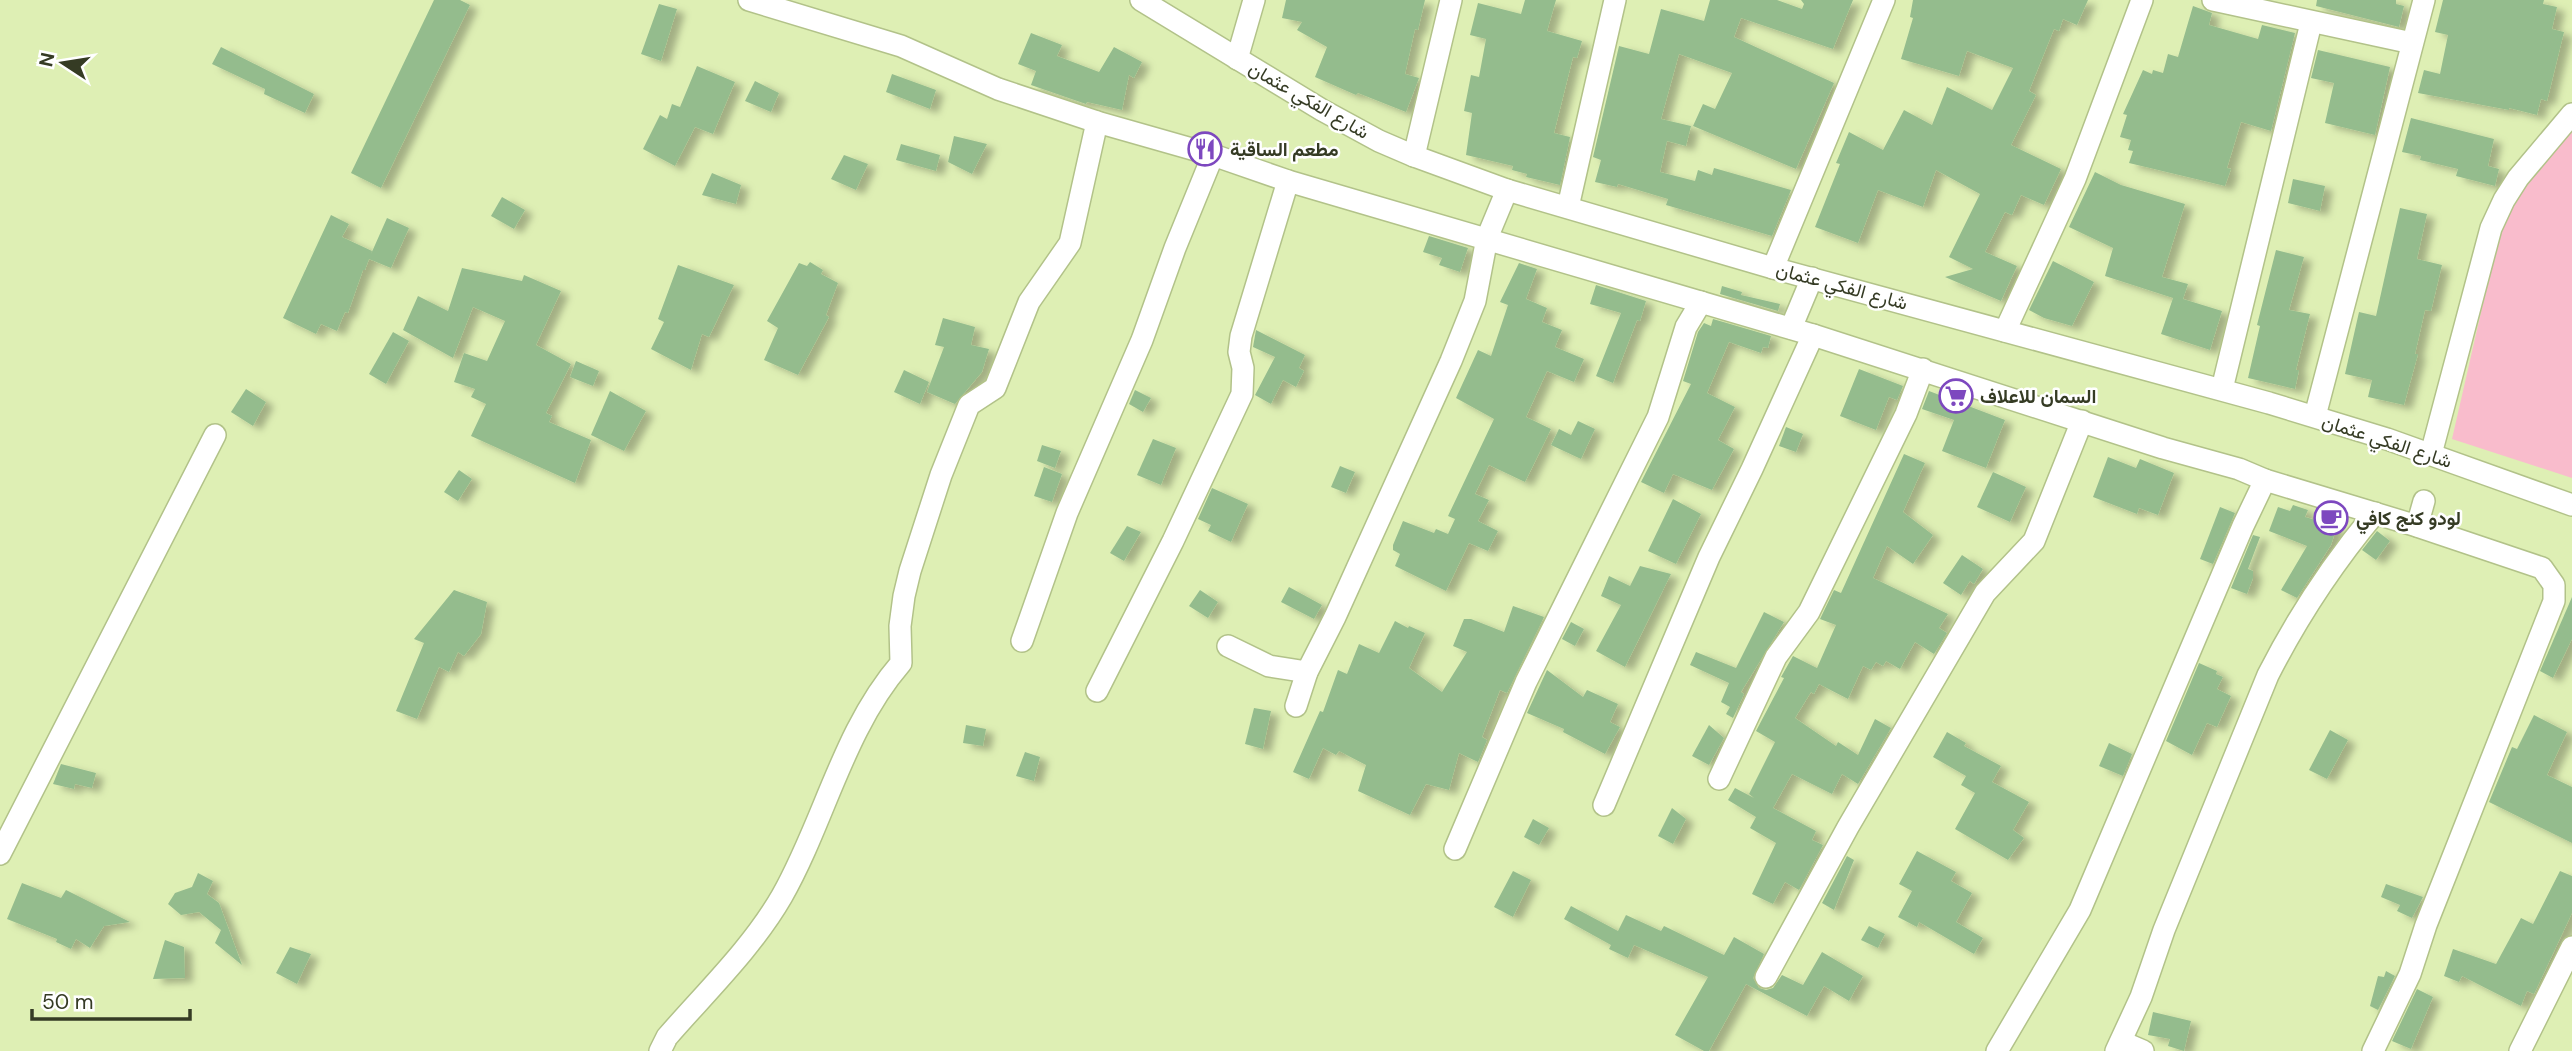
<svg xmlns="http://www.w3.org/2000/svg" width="2572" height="1051" font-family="'DM Sans',Vazirmatn,sans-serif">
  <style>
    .green { fill: #f9bccc }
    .building { fill: #94bc8d; filter: url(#shadow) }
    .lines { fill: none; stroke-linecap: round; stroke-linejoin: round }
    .minor-casing { stroke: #b2c289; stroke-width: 24 }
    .minor { stroke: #fff; stroke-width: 21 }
    .labels { text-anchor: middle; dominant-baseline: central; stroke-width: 5; stroke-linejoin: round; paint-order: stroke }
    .street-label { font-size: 19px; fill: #353b24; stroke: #fff }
    .poi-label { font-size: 19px; font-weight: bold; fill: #353b24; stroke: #fff; text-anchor: start }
  </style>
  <defs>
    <filter id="shadow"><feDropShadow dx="8" dy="4.5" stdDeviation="3.5" flood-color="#0004"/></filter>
  </defs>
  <rect width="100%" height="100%" fill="#deefb4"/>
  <!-- green -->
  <path class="green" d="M2572,127V478L2452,439L2504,212L2538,157Z"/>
  <!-- building -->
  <g class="building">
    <path d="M434,0H460L470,5L381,188L351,173Z"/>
    <path d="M1286,0H1425L1418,30L1415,29L1405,74L1419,78L1406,112L1358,93L1356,95L1315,77L1327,47L1297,30L1302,22L1282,18Z"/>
    <path d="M1525,0H1556L1547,31L1582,41L1577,58L1573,57L1554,133L1570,137L1560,185L1526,177L1527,174L1512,170L1513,166L1466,155L1472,113L1464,111L1471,75L1479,77L1486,39L1470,35L1478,3L1521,14Z"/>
    <path d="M1710,0H1777L1802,9L1804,4L1801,0H1853L1833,49L1741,18L1734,37L1834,83L1796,169L1693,126L1703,104L1715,109L1732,73L1679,54L1661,119L1691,126L1686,146L1667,141L1660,172L1695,181L1698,170L1712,175L1714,168L1791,190L1772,236L1666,205L1668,199L1618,184L1617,187L1595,182L1601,160L1593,157L1619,46L1649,54L1661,9L1704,21Z"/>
    <path d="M1913,0H2088L2077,25L2063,19L2059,31L2054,29L2029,91L2036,95L2011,145L2061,169L2044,205L2021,195L2012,215L2005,212L1985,252L2017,266L2001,301L1945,277L1973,269L1949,257L1980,194L1936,170L1923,207L1878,190L1858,243L1815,227L1840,164L1836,163L1849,132L1883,150L1904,110L1932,125L1947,87L1992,110L2013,68L1967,51L1959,76L1901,59L1913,18L1910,17Z"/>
    <path d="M2317,0H2396V4L2404,6L2399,27L2316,6Z"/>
    <path d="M2443,0H2544L2543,4L2557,7L2552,29L2564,32L2547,101L2541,99L2537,115L2509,108V110L2418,93L2424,70L2440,74L2448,35L2435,32Z"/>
    <path d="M659,4L677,9L661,61L641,54Z"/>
    <path d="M2193,6L2212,13L2209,25L2258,39L2262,25L2295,33L2271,131L2241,122L2227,168L2231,169L2225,186L2129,163L2133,151L2128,150L2131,140L2120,137L2127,115L2123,114L2143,70L2152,74L2153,70L2163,73L2168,54L2178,57Z"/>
    <path d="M1031,33L1062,45L1057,56L1099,72L1114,47L1142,62L1134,78L1129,75L1122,110L1087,102L1086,104L1031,85L1036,71L1018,64Z"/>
    <path d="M221,47L314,94L305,113L264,94L265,89L212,64Z"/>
    <path d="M2318,50L2390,67L2375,135L2325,123L2334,83L2311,78Z"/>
    <path d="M697,66L735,82L713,134L695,127L675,166L643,149L660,115L667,119L672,104L680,107Z"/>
    <path d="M892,74L936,90L930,109L886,92Z"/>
    <path d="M755,81L779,93L771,112L745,101Z"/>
    <path d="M2411,118L2494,139L2488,166L2499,169L2495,186L2456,176L2458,169L2420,160L2421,156L2402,152Z"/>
    <path d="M954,136L987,144L972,174L948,162Z"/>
    <path d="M901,144L940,155L936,171L896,160Z"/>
    <path d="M844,155L868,164L856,190L831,179Z"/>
    <path d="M2095,172L2121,185L2185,204L2162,277L2188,284L2183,299L2222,311L2210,350L2161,334L2173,298L2105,276L2113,248L2069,227Z"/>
    <path d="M712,173L741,185L736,204L702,195Z"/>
    <path d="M2293,179L2325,186L2320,211L2288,203Z"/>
    <path d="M502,197L525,210L514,229L491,216Z"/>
    <path d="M2400,208L2427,214L2417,259L2442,265L2431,311L2425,310L2415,354H2418L2404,405L2368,397L2372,380L2345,374L2359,312L2376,316Z"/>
    <path d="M331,215L349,224L342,237L372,251L371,254L387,218L409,228L391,268L369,259L365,270H363L348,313L345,312L337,331L321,324L316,334L283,318Z"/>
    <path d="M1429,236L1468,248L1460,272L1439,265L1442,258L1423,252Z"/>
    <path d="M2276,250L2304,257L2289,310L2310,314L2296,370H2299L2295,389L2248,378L2260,326L2257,325Z"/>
    <path d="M2053,261L2094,282L2072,326L2044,318L2029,310Z"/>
    <path d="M810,262L823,270L821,274L838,283L826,315L829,317L798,375L764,360L778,328L767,321L799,263L807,266Z"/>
    <path d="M1519,263L1537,269L1526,299L1547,308L1542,322L1562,330L1555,347L1584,359L1574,382L1547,371L1526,417L1551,429L1525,482L1489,465L1475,494L1489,500L1478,521L1498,531L1488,551L1469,543L1446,591L1395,566L1400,554L1393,550V545L1403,521L1434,533L1436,529L1448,534L1455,519L1448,516L1494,419L1456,398L1478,350L1491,356L1508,305L1500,302Z"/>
    <path d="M678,265L734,285L709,337L702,334L691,370L651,349L664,322L658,319Z"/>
    <path d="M462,268L522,281L524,275L561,291L536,345L571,364L546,413L552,416L549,422L591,440L575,483L471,436L486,404L471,397L475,389L454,382L464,353L487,361L505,321L473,307L453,358L403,330L418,296L448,311Z"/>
    <path d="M1596,285L1646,301L1640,321L1637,320L1613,383L1596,376L1621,313L1590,304Z"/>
    <path d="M1722,286L1742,292L1741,295L1780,304L1778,311L1720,294Z"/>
    <path d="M943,318L975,327L971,345L989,349L982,372L955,404L927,392L944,347L935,345Z"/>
    <path d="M1713,319L1771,336L1768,348L1763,347L1761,353L1729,342L1707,393L1735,407L1718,440L1734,449L1712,490L1673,474L1664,493L1641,482L1691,384L1683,381L1698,332L1704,323L1711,326Z"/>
    <path d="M1256,330L1305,355L1299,368L1296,366L1304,371L1296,387L1283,380L1271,404L1255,395L1275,357L1253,347Z"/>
    <path d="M393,332L409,341L386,384L369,374Z"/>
    <path d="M576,361L599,371L593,386L570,377Z"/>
    <path d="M1859,369L1903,386L1897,400L1889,397L1876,430L1840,416Z"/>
    <path d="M904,370L929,382L920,404L894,392Z"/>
    <path d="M246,389L266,402L253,426L231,412Z"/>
    <path d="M1135,390L1151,398L1143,412L1129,404Z"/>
    <path d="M610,391L646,411L624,451L591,435Z"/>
    <path d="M1929,391L2005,420L1986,468L1942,451L1954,420L1922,409Z"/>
    <path d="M1578,421L1595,429L1581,459L1551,445L1559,429L1571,435Z"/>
    <path d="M1786,427L1803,434L1796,452L1779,446Z"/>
    <path d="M1153,439L1176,448L1161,485L1137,475Z"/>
    <path d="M1042,445L1061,451L1055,468L1037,461Z"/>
    <path d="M1904,454L1925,463L1903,512L1933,535L1913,564L1887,546L1873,578L1948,614L1939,628L1947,633L1934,654L1915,642L1900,669L1886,661L1883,666L1876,662L1871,670L1863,666L1848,699L1819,684L1814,694L1811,692L1795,718L1836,746L1838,742L1858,755L1875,719L1891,728L1858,784L1842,774L1832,794L1792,774L1773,808L1816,831L1812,840L1823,845L1799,890L1785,882L1773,904L1752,894L1776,843L1750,828L1756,817L1728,800L1735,788L1754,798L1749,794L1775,742L1756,731L1784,678L1781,677L1793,656L1817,668L1836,625L1820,619L1834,590L1841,593Z"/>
    <path d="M2108,457L2136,468L2140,459L2174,473L2158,515L2139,508L2137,514L2093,497Z"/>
    <path d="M1340,466L1355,472L1346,493L1331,487Z"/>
    <path d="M1044,467L1062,474L1052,502L1034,496Z"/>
    <path d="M459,470L472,479L458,501L444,492Z"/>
    <path d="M1993,472L2026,487L2010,522L1977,507Z"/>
    <path d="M1212,488L1248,504L1231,542L1208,531L1211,525L1198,519Z"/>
    <path d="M1673,499L1701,514L1676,564L1648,551Z"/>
    <path d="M2293,505L2308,510L2305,517L2337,526L2331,545L2297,598L2281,590L2307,546L2269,531L2278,507L2290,511Z"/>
    <path d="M2220,507L2235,513L2213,564L2200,559Z"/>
    <path d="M1127,526L1141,532L1124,561L1110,553Z"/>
    <path d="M2377,531L2390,541L2376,560L2362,550Z"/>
    <path d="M2253,535L2260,537L2248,569L2253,571V578L2247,594L2231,588Z"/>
    <path d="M1962,555L1983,569L1974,584L1970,581L1961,595L1943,583Z"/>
    <path d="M1640,566L1671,574L1625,667L1596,651L1621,605L1601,596L1609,576L1630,586Z"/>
    <path d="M1289,587L1322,605L1314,619L1281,602Z"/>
    <path d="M454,590L487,602L481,634L464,656L458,652L449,672L439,667L417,719L396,711L424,643L414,639Z"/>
    <path d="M1200,590L1218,602L1208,618L1189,606Z"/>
    <path d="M2572,597V639L2553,678L2540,671Z"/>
    <path d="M1513,606L1544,617L1507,693L1500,690L1482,737L1487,740L1478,762L1459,753L1449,790L1426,784L1410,815L1358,791L1366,765L1339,751L1336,755L1323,748L1309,779L1293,772L1320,711L1323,712L1338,670L1347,674L1359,644L1379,653L1395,621L1408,628L1409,626L1425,633L1409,668L1442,692L1467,652L1453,646L1464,619H1471L1504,632Z"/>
    <path d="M1764,612L1784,622L1741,692L1744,694L1733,718L1726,714L1730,707L1721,702L1729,683L1690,665L1696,652L1736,668Z"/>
    <path d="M1571,622L1584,629L1575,646L1562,639Z"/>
    <path d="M2199,663L2217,671L2216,674L2223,677L2217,689L2231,696L2217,727L2207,723L2192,755L2166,741Z"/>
    <path d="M1547,670L1583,697L1587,690L1618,704L1610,722L1620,727L1605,754L1563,732L1564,729L1527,713Z"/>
    <path d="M1254,708L1271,711L1263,749L1245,744Z"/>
    <path d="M2534,715L2567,732L2547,775L2572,787V843L2489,802L2512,747L2517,749Z"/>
    <path d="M966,725L986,729L983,746L963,743Z"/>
    <path d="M1709,725L1724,738L1709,765L1692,756Z"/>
    <path d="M2330,730L2348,740L2327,779L2309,770Z"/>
    <path d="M1947,732L1966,743L1964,746L2001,766L1992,782L2029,802L2013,830L2024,838L2008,860L1955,829L1975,793L1961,785L1966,776L1933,757Z"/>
    <path d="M2109,743L2132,754L2123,776L2099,766Z"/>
    <path d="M1025,752L1040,757L1034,781L1016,776Z"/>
    <path d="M61,764L96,773L92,788L75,784L74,789L53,784Z"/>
    <path d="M1672,808L1686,819L1673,844L1658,836Z"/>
    <path d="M1533,819L1549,828L1539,845L1524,837Z"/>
    <path d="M1917,851L1956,872L1951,881L1972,893L1956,922L1983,938L1974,954L1919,922L1917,927L1898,917L1912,891L1899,884Z"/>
    <path d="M1847,856L1854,860L1834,910L1822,903Z"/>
    <path d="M1513,871L1531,880L1513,917L1494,907Z"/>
    <path d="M2560,871L2572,876V913L2534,994L2527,991L2521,1006L2462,976L2459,982L2444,976L2453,949L2496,964L2521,918L2533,924Z"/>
    <path d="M198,873L213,881L207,894L219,903L242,965L215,943L221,930L199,912L181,915L168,904L175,893L192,887Z"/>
    <path d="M22,883L61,898L66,890L130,922L104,926L90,948L76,939L71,949L56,942L57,939L7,919Z"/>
    <path d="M2386,884L2423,897L2412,918L2397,911L2400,905L2381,897Z"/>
    <path d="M1571,906L1618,931L1626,915L1661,931L1664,926L1724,955L1734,937L1764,954L1753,978L1759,988L1766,990L1773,988L1782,975L1803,985L1822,952L1863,976L1849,1001L1824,986L1807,1016L1746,984L1709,1051H1704L1675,1035L1708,977L1634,945L1628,958L1609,949L1611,945L1564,919Z"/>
    <path d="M1869,926L1885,934L1878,948L1861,940Z"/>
    <path d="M165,940L184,947L185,978L153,979Z"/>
    <path d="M290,947L311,954L297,984L276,973Z"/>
    <path d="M2386,971L2395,976L2378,1010L2370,1006L2378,976L2384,977Z"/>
    <path d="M2417,989L2433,997L2411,1049L2392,1041Z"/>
    <path d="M2153,1012L2191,1021L2184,1051L2168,1046L2170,1039L2148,1035Z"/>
  </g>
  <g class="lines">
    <defs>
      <g id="minor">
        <path d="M749,0L901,46L998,89L1097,122L1213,155L1288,181L1813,335L2163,448L2239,469L2265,480"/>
        <path d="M1141,0L1322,110L1379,141L1414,156L1507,190L1773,268L2269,403L2387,439L2572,505"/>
        <path d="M2213,0L2412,43"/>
        <path d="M1237,59L1254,0"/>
        <path d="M1414,156L1451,0"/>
        <path d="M1568,207L1615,0"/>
        <path d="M1773,268L1884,0"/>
        <path d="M1791,328L1812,278"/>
        <path d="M2005,331L2075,179L2142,0"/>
        <path d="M2222,389L2311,23"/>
        <path d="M2315,416L2424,0"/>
        <path d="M2431,454L2491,228L2504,200L2518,178L2572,114"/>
        <path d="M2417,526L2424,501"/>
        <path d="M1022,641L1067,513L1142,340L1175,248L1213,155"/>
        <path d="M1228,646L1269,666L1307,672"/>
        <path d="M1097,691L1173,541L1242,394L1243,368L1239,352L1241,336L1288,181"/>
        <path d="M1296,706L1307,672L1335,617L1451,361L1475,301L1487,238L1507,190"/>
        <path d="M1719,779L1776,657L1809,612L1906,414L1923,369"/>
        <path d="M1604,805L1709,557L1752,469L1813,335"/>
        <path d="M1455,849L1526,682L1658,417L1686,327L1701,302"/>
        <path d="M0,854L215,435"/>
        <path d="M1766,977L1848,827L1985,593L2034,541L2082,421"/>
        <path d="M2122,1042L2143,1051"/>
        <path d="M660,1051L667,1037C706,992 752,948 782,896C825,820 843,730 901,663L900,626L904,596L910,571L941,475L969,405L995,388L1029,302L1070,243L1097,122"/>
        <path d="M1997,1051L2080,910L2243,526L2265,480L2417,526L2542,568L2554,585V601L2426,925L2410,974L2373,1051"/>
        <path d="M2116,1051L2141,997L2164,930L2268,675C2297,618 2334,562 2375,513"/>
        <path d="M2520,1051L2572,947"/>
      </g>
    </defs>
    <!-- minor casing -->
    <use href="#minor" class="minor-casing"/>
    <!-- minor -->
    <use href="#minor" class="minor"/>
  </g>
  <!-- icons -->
  <defs>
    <symbol id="restaurant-ring" viewBox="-11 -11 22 22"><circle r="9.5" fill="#fff" stroke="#7d48bf" stroke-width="1.5"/><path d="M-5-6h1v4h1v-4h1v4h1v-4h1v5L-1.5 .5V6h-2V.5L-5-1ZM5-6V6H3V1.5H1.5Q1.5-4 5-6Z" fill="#7d48bf"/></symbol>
    <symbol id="supermarket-ring" viewBox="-11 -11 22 22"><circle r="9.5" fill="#fff" stroke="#7d48bf" stroke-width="1.5"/><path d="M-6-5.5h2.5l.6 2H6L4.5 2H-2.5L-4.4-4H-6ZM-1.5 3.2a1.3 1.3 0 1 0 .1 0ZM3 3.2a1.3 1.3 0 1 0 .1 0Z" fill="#7d48bf"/></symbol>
    <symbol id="cafe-ring" viewBox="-11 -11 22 22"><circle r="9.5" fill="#fff" stroke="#7d48bf" stroke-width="1.5"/><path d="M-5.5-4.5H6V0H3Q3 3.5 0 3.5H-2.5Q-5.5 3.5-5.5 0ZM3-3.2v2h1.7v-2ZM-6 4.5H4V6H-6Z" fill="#7d48bf"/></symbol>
  </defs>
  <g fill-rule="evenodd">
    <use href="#restaurant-ring" x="1186" y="130" width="38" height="38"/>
    <use href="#supermarket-ring" x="1937" y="377" width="38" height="38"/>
    <use href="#cafe-ring" x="2312" y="499" width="38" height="38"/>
  </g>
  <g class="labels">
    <!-- street labels -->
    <g class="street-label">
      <text transform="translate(1309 100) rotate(30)">شارع الفكي عثمان</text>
      <text transform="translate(1842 286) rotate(15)">شارع الفكي عثمان</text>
      <text transform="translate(2387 441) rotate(18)">شارع الفكي عثمان</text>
    </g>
    <!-- poi labels -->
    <g class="poi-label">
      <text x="1230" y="149">مطعم الساقية</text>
      <text x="1980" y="396">السمان للاعلاف</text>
      <text x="2356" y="518">لودو كنج كافي</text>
    </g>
  </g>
  <!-- north arrow -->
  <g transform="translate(63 63) rotate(282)" stroke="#ffffff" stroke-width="5" paint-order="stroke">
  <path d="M0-5L12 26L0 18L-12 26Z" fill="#353b24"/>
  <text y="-10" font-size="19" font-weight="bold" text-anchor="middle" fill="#353b24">N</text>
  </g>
  <!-- scale -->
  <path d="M32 1009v10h158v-10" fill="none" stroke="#353b24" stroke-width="3.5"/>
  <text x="42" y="1009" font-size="21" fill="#353b24" stroke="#ffffff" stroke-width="5" paint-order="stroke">50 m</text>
</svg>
